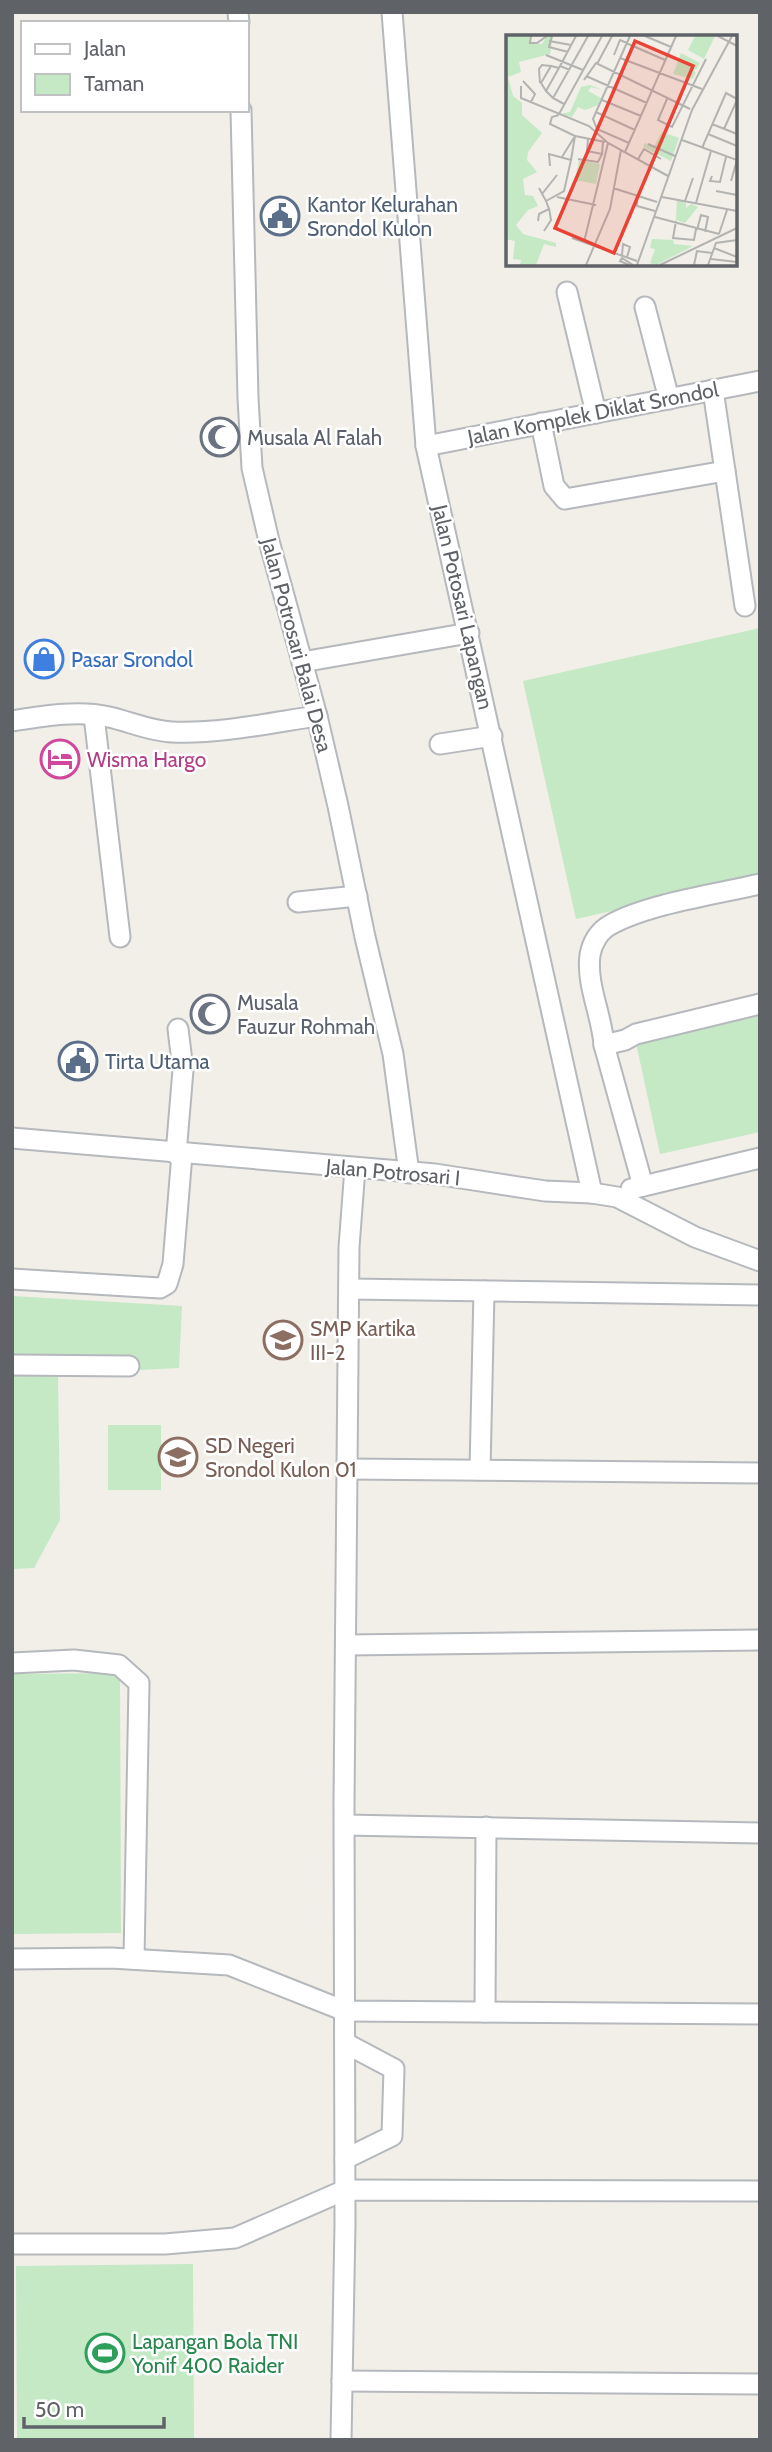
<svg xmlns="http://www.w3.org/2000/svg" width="772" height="2452" font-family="Cabin,sans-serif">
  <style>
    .green { fill: #c5e8c5 }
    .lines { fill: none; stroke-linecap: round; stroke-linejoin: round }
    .minor-casing { stroke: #b5b8bc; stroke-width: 23 }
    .minor { stroke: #fff; stroke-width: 19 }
    .labels { text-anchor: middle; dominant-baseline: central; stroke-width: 5; stroke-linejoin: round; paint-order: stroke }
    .service-label { font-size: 21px; fill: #4e5e75; stroke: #fff; text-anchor: start }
    .street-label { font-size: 21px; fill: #5f6368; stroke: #fff }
    .worship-label { font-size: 21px; fill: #5b616d; stroke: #fff; text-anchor: start }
    .shop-label { font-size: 21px; fill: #366cbe; stroke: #fff; text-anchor: start }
    .hotel-label { font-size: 21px; fill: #b23c85; stroke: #fff; text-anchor: start }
    .education-label { font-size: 21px; fill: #785e54; stroke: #fff; text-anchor: start }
    .leisure-label { font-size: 21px; fill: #27864d; stroke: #fff; text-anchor: start }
    .inset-road { fill: none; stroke: #b3b3b1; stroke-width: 2 }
    .view { fill: #ea4335; fill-opacity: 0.15; stroke: #ea4335; stroke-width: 3.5 }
    .inset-edge { fill: none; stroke: #5f6368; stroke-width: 3.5 }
  </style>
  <rect width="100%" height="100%" fill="#f1efe8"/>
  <!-- green -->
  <g class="green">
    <path d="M760,628V878L576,919L523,681Z"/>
    <path d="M760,1016V1132L660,1154L636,1043Z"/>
    <path d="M12,1296L182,1306L179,1368L58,1374L60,1520L34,1568L12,1569Z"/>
    <rect x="108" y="1425" width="53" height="65"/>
    <path d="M120,1673L121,1933L12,1934V1674Z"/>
    <path d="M193,2264L194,2440H17L16,2266Z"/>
  </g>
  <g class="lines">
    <defs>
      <g id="minor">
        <path d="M238,12L239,23"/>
        <path d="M392,12L426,446L592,1193"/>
        <path d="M241,110L248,398L252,468L269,541L317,716L338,806L365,937L393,1054L409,1173"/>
        <path d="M567,292L596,413"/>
        <path d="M645,307L669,399"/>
        <path d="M713,390L745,606"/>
        <path d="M541,423L554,486L565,499L725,471"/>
        <path d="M426,446L760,381"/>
        <path d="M302,662L469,633"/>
        <path d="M94,716L120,937"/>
        <path d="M12,721C44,716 78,710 109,717C131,722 150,731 172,732C220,734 270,723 317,716"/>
        <path d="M440,744L492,736"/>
        <path d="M298,902L357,896"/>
        <path d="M604,1045C602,1015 586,985 590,955C592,943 599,931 610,925C647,904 717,894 760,884"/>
        <path d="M12,1138L435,1174L545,1191L592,1193L617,1197L695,1237L760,1261"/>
        <path d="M176,1154L183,1070L178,1029"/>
        <path d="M643,1186L604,1045L625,1040L636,1034L760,1004"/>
        <path d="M631,1189L760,1158"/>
        <path d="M12,1279L160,1288L167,1284L173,1264L182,1154"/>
        <path d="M349,1289L760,1295"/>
        <path d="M12,1365L129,1366"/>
        <path d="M348,1469L760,1473"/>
        <path d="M480,1470L484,1291"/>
        <path d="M347,1645L760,1640"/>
        <path d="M12,1663L74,1660L119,1665L139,1683L134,1959"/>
        <path d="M345,1825L760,1833"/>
        <path d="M12,1959L111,1958L229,1965L345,2011L760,2014"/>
        <path d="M485,2012L486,1827"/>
        <path d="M345,2159L392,2136L394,2069L345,2043"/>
        <path d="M12,2244H165L235,2238L345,2190L760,2191"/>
        <path d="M342,2381L760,2384"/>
        <path d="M341,2440L345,2224L344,1803L349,1247L355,1168"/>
      </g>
    </defs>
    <!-- minor casing -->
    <use href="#minor" class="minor-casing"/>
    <!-- minor -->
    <use href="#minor" class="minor"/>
  </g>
  <!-- icons -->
  <defs>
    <symbol id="civic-ring" viewBox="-11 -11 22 22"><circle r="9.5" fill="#fff" stroke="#5c6f8a" stroke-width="1.5"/><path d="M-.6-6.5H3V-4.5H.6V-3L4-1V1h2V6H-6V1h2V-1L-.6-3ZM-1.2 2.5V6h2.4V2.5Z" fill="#5c6f8a"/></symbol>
    <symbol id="mosque-ring" viewBox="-11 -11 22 22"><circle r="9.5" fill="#fff" stroke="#6b7280" stroke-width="1.5"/><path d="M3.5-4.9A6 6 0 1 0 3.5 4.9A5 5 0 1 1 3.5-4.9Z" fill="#6b7280"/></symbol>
    <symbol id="shop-ring" viewBox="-11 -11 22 22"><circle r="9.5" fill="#fff" stroke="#3f7fe0" stroke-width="1.5"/><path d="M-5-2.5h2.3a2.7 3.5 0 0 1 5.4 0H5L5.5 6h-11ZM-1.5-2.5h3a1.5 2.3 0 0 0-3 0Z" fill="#3f7fe0"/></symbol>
    <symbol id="hotel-ring" viewBox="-11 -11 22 22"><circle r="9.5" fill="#fff" stroke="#d1479c" stroke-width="1.5"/><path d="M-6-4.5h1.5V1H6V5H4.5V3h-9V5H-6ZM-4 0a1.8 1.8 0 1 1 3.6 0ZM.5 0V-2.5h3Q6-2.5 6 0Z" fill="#d1479c"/></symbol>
    <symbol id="school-ring" viewBox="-11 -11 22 22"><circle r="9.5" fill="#fff" stroke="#8d6e63" stroke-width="1.5"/><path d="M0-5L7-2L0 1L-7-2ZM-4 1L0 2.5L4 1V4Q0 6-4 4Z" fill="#8d6e63"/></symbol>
    <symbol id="stadium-ring" viewBox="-11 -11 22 22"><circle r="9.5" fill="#fff" stroke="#2e9e5b" stroke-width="1.5"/><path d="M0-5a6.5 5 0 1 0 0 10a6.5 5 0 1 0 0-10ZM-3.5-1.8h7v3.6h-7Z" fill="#2e9e5b"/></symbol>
  </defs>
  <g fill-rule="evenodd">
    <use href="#civic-ring" x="258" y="194" width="44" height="44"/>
    <use href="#mosque-ring" x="198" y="415" width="44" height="44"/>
    <use href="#shop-ring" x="22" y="637" width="44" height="44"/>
    <use href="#hotel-ring" x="38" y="737" width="44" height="44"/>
    <use href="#mosque-ring" x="188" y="992" width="44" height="44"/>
    <use href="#civic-ring" x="56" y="1039" width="44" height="44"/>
    <use href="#school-ring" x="261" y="1318" width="44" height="44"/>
    <use href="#school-ring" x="156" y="1435" width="44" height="44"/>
    <use href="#stadium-ring" x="83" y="2331" width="44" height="44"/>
  </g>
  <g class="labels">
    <!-- service labels -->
    <g class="service-label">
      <text x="307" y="204">Kantor Kelurahan<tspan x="307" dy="24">Srondol Kulon</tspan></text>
      <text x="105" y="1061">Tirta Utama</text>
    </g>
    <!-- street labels -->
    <g class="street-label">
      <text transform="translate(593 413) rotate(-11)">Jalan Komplek Diklat Srondol</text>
      <text transform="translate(463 607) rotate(77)">Jalan Potosari Lapangan</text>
      <text transform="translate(297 645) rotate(75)">Jalan Potrosari Balai Desa</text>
      <text transform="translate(393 1172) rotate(5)">Jalan Potrosari I</text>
    </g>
    <!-- worship labels -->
    <g class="worship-label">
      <text x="247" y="437">Musala Al Falah</text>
      <text x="237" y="1002">Musala<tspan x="237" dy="24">Fauzur Rohmah</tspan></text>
    </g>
    <!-- shop labels -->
    <g class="shop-label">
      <text x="71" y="659">Pasar Srondol</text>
    </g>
    <!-- hotel labels -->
    <g class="hotel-label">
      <text x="87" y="759">Wisma Hargo</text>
    </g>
    <!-- education labels -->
    <g class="education-label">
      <text x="310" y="1328">SMP Kartika<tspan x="310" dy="24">III-2</tspan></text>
      <text x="205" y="1445">SD Negeri<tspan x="205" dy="24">Srondol Kulon 01</tspan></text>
    </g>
    <!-- leisure labels -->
    <g class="leisure-label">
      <text x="132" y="2341">Lapangan Bola TNI<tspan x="132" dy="24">Yonif 400 Raider</tspan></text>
    </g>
  </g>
  <!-- overview -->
  <g transform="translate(506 35)">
    <rect width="231" height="231" fill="#f1efe8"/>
    <path d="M0,1H24V8L36,9L41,1H47L44,19L13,27L15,37L2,42L7,61L16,68V80L36,98L22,117L21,125L31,137L17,144L19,160L27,161L32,171L22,175L10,190L17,199L50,208V212L38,209L30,230H14L15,225L7,224L9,206L0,204ZM189,1H209L198,24L182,15ZM175,18L194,28L190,35L184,34L190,37L187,44L167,39ZM84,50L97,55L85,52L82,56L95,63L92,70L79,75L72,72L66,82L55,79L64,77L75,52ZM156,97L173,103L165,126L137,112L139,108L148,111ZM73,125L94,129L90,149L69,145ZM171,164L180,168V173L185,169L192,172L179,188L170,185ZM146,204L167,205L168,209L187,211L150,230L144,228L149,214L144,213Z" fill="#c5e8c5"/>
    <path class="inset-road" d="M25,1L24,8H31L41,1M46,1L43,12L62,17M139,1L165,12M212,1L231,11M43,6L65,10M120,8L159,25M40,20L77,35M108,20L114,5L121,8M114,23L196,54M91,29L106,1M64,35L54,31L70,1M80,41L141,68M78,45L90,28L184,74M17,46L29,59L25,67M34,48L33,34L36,30L45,31M15,51V63L83,91L102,108L162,141M40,56L35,48L45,31L53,33M47,63L40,56L54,31M161,64L152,85L166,92L200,24M96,65L135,81M58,69L47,63L82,1M90,77L124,1M53,79L96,1M53,80L46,82L44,89L69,101L56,122M206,89L231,99M218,94L231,65M202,99L231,111M82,104L81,116L96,119L97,107M176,105L231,125L225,146M123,108L91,94L87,84L90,77L129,95M142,109L169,121M196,113L220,58L231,64M119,117L170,1M72,124L92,127L96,119M132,124L138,114L155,124M65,125L69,101L99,107M206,141L204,146L214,147L220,122M33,153L40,166L58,156L65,125L43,119L44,131M107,153L151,167M210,156L231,160M36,159L51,140M51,162L90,170M156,162L231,176M131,166V171L149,176M179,166L187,143M190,168L205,116M149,182L213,199M32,186L33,179L43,174L40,166M170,186L167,203L188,205L190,194M191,195L195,180L202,182L199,197M38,196L45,185L43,173M213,199L221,175M66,203L131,226M78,207L102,108M208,213L231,222M116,220L117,209L124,212L121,222M205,224L231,227M80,230L104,174L115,115M123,230L114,226L116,223L127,230M131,230L186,75L226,1M154,230L231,193M188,230L191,216L206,218M202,230L210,208L231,205"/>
    <path class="view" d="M129,6L187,31L108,218L49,193Z"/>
    <rect width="231" height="231" class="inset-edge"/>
  </g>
  <!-- border -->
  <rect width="772" height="2452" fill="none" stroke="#5f6368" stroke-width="28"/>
  <!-- legend -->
  <rect x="21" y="21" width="228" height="91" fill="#ffffff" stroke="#bfc1c3" stroke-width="2"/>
  <rect x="35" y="44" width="35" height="10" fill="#ffffff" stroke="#bfc1c3" stroke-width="2"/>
  <text x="84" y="56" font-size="21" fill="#5f6368">Jalan</text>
  <rect x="35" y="74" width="35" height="21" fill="#c5e8c5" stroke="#bfc1c3" stroke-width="2"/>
  <text x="84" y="91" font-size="21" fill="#5f6368">Taman</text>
  <!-- scale -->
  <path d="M24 2417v10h140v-10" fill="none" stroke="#5f6368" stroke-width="3.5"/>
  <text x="35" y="2417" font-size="21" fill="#5f6368" stroke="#ffffff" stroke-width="5" paint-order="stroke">50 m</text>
</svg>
